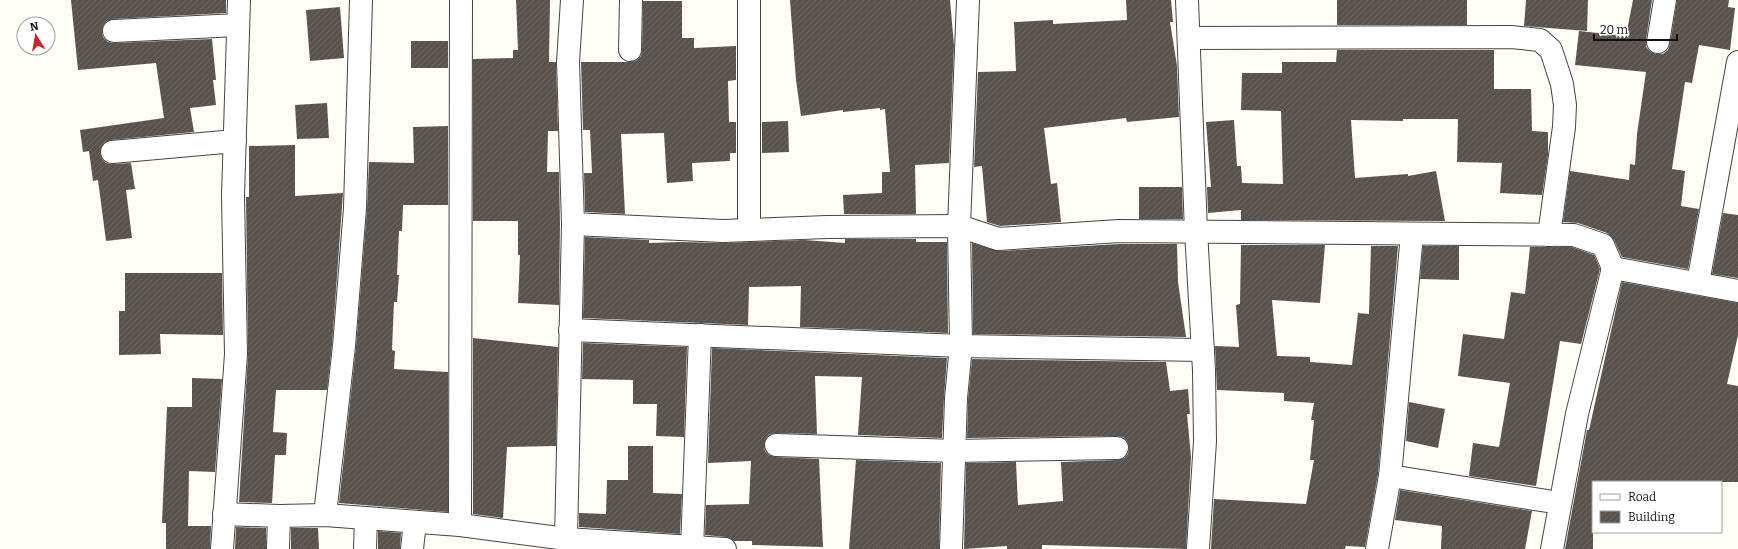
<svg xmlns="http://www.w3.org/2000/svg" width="1738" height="549" font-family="Bitter,serif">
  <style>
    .building { fill: url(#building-hatch) }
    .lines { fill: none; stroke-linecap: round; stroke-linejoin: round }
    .street-casing { stroke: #444; stroke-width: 24 }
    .street { stroke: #fff; stroke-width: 22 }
  </style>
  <defs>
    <pattern id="building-hatch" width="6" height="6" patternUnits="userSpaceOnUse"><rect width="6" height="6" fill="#5a524d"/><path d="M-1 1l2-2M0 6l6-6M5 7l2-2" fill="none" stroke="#6d6662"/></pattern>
  </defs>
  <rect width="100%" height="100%" fill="#fffdf5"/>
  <!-- building -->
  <g class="building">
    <path d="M71,0H226V13L113,19L107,21L103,26L102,32L103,37L108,42L114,43L212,39L216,80H213L216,105L190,108L194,132L111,140L105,142L101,147L100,153L102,159L106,163L113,164L131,163L135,189L126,190L132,238L106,241L98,180L93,181L89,151L83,152L80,130L164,118L156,63L78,70Z"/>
    <path d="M516,0H550L549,62H556L558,131H548L547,172H559L560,224L559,305L518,303L520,255H518V221H473V59L513,58V50H518Z"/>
    <path d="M790,0H950L954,45L949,163L915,165L916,214H844L843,195L882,193V172H890L885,109L880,110V108L843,112V110L801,116L796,80Z"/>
    <path d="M1126,0H1171L1173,22H1170L1177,66L1179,117L1127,122L1126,118L1044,128L1051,184L1057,183L1061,222L1000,226L987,222L982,166L974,167L978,72L1016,71L1014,22L1053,20V24L1127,20Z"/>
    <rect x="1337" y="0" width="130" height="25"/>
    <path d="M1526,0H1588L1587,31L1524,26Z"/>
    <path d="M1633,0H1652L1646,40V47L1650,51L1656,54H1663L1668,50L1670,44L1677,0H1729L1728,7L1735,8L1730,50L1699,45L1692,83L1685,82L1672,169L1685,171L1681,206L1699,209L1688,269L1622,257L1614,240L1607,233L1578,223L1563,222L1570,171L1629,180L1630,164L1635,165L1637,134L1646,72L1575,65L1579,31L1626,36Z"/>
    <path d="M643,1H682V38H694V48L736,46V80L728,81L729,122H736V153H730V161L692,163L693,181L667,183L664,133L621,134L625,214L585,212L584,173H592L590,130H583L581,62H630L636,61L641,56L642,50Z"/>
    <path d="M340,7L344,58L310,61L306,10Z"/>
    <rect x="411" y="41" width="37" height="27"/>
    <path d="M1337,50H1494V89H1531L1532,131L1548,132V155L1542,195L1500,193L1502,163L1457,162L1458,119H1403V121L1351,120L1355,178L1408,174V176L1436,171L1445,221L1241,220V210L1208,213L1207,187H1211L1206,122L1234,120L1237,166H1241L1242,183L1283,184L1281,111L1241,110L1242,73H1282V62H1336Z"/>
    <path d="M327,103L329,138L297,139L295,105Z"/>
    <path d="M788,121L789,152L762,153V122Z"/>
    <path d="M448,126V205H403L402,231H399L397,275H399L397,302H394L392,350L395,351L394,369L448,372V512L339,503L356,347L367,209L369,162L414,163L413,127Z"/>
    <path d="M295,145V196L343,193L332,345L327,390H276L273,432L287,433L286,455H275L272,503L239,502L248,355L246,197H249V146Z"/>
    <path d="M1139,187H1182L1183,219H1139Z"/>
    <path d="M1723,213L1738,215V278L1712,274Z"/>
    <path d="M585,237L649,240V243L681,242L723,243L804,240L845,243V239H916V242H947L948,333L800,327L801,286L749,287L748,325L583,318Z"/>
    <path d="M972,243L999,251L1119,244H1177L1178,282L1186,337L973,334Z"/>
    <path d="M1241,245H1325L1320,303L1272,300L1277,356L1310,357V362L1352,365L1358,313L1369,314L1371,246H1398L1378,474L1365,547L1346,546L1345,549H1211L1214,499L1306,504L1314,460H1310L1314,420H1311L1314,403L1284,401V393L1217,390L1215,346L1239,347L1236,305L1240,304Z"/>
    <path d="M1423,246H1459V280L1420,279Z"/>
    <path d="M1530,247H1572L1594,255L1600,269L1581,344L1560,341L1536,486L1469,476L1473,443L1499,447L1510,383L1458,376L1463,334L1504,339L1511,292L1525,294Z"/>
    <path d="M125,273H222L223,335L160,334L161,354L119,355V311H125Z"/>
    <path d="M1622,282L1738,303V335L1727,384L1738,386V482H1593V549H1565L1587,430H1589Z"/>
    <path d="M473,338L558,347L556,446L507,447L503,518L473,514Z"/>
    <path d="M583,343L687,347L684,437L656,436L657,404H633V380L582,379Z"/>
    <path d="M712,348L947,358L944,397L942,438L858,435L862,377L815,376L817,434L776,433L770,434L766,438L764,445L765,451L769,455L775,457L819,459L823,547L752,545V541H734L726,537L705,535L706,505L749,504L751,461L708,463Z"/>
    <path d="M972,359L1166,362L1170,391L1188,389L1190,414H1187L1191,457L1186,549L1042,545V549H1007V546L964,549L966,463L1016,462L1018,505L1063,501L1061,462L1118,460L1124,458L1128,454L1129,448L1127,441L1123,437L1117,436L967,438L968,399Z"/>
    <path d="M192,378L222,379L215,472L189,471L188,526H211L210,549H166V523H162L167,407H192Z"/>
    <path d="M1409,402L1445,409L1438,448L1406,441Z"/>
    <path d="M628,446H653V493L682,494L680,534L579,527V513L606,514L607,480H628Z"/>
    <path d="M856,460L941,463L939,549H849Z"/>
    <path d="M1400,490L1532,511L1525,549H1441L1442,526L1395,520Z"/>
    <path d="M236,527L266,528V549H235Z"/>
    <path d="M291,528H318L319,549H291Z"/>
    <path d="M378,531L401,533L400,549H378Z"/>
  </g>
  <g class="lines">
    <defs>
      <g id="street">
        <path d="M572,0L568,62L573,224L723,231L827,227L959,226L998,239L1119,231L1574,235L1603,245L1613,268L1738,291"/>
        <path d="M749,0V229"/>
        <path d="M1187,0L1196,231L1204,370L1205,441L1198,549"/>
        <path d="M114,31L238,25"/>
        <path d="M1189,38L1511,37L1540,40L1551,50L1562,84L1565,105L1564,127L1549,235"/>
        <path d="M1658,42L1665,0"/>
        <path d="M630,50L631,0"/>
        <path d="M112,152L235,141"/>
        <path d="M1698,283L1738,62"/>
        <path d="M570,330L961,346L1203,350"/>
        <path d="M776,445L955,451L1117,448"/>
        <path d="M1390,476L1560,503"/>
        <path d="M224,514L279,516L325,515L460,525L566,539L725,549"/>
        <path d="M325,515L344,346L355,208L361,0"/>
        <path d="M460,525L461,0"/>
        <path d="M566,539L573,224"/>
        <path d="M222,549L236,354L233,196L239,0"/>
        <path d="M278,549L279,516"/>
        <path d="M365,549L366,518"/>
        <path d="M412,549L415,522"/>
        <path d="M692,549L700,335"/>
        <path d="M951,549L956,398L961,346L959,226L968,0"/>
        <path d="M1377,549L1390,476L1412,234"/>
        <path d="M1552,549L1577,414L1613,268"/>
      </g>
    </defs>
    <!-- street casing -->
    <use href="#street" class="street-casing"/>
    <!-- street -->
    <use href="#street" class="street"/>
  </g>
  <!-- legend -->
  <rect x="1592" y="481" width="130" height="52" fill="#ffffff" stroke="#a0a0a0"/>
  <rect x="1600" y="494" width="20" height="6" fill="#ffffff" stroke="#a0a0a0"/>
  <text x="1628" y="501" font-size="12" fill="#111111">Road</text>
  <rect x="1600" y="511" width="20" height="12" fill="url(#building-hatch)" stroke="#a0a0a0"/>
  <text x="1628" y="521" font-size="12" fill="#111111">Building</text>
  <!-- north arrow -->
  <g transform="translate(36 36) rotate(349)"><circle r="19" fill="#ffffff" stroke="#a0a0a0"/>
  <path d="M0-3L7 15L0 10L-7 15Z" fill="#c4262e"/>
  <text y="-6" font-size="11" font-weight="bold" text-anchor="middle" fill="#111111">N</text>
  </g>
  <!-- scale -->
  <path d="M1594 34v6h83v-6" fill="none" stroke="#111111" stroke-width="2"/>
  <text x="1600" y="34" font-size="12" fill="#111111" stroke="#ffffff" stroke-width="3" paint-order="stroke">20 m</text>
</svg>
